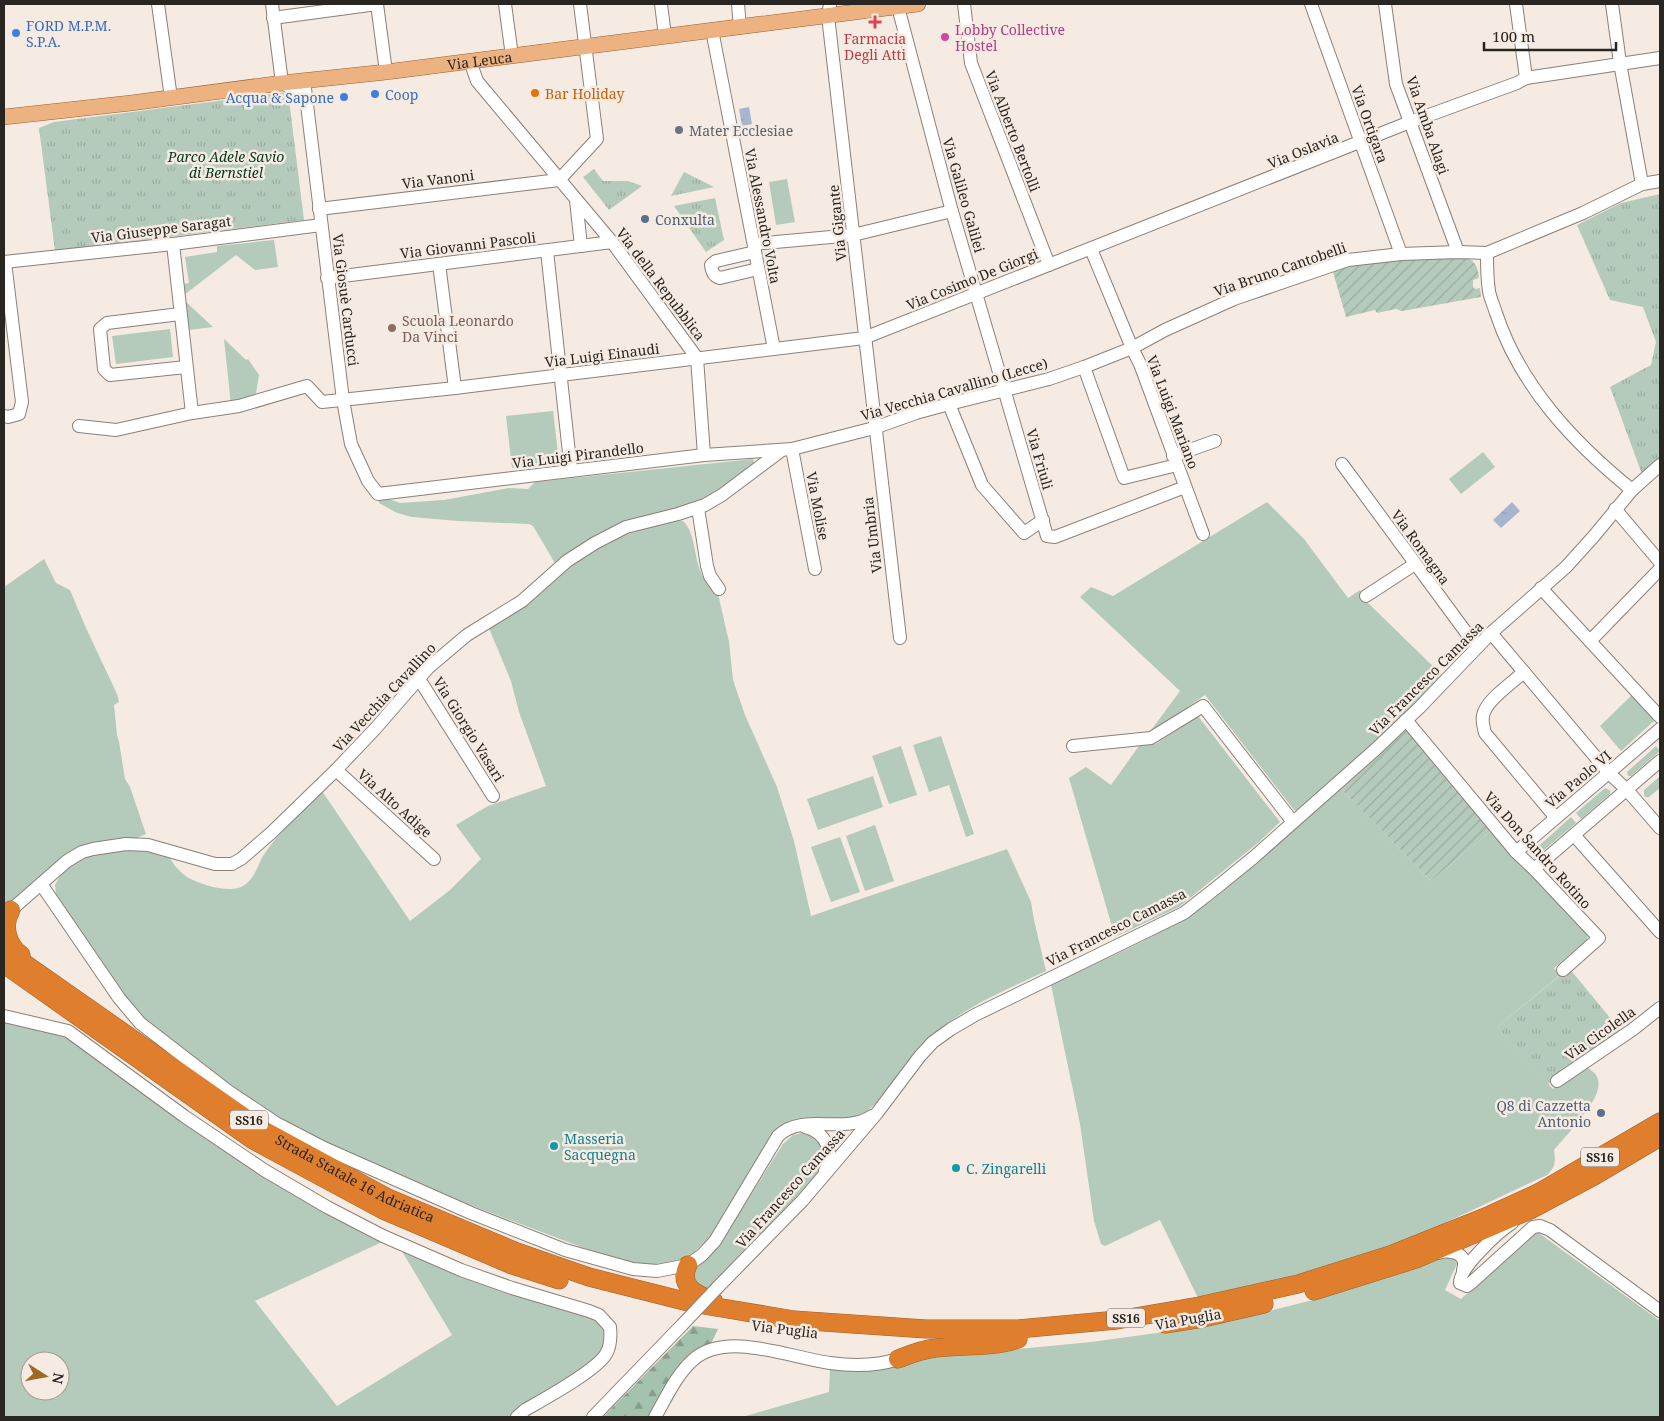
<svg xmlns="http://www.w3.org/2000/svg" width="1664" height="1421" font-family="'Noto Serif',serif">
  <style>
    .grass { fill: #b4cabb; fill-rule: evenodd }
    .forest { fill: url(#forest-firs) }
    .park { fill: url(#park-tufts) }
    .garden { fill: url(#garden-furrows) }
    .water { fill: url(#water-ripples) }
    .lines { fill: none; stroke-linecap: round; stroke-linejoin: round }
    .minor-casing { stroke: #8a8078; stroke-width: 14 }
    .major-casing { stroke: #9f6029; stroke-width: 16 }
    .highway-casing { stroke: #9f6029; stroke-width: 19 }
    .minor { stroke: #fff; stroke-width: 12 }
    .major { stroke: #ecb282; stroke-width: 15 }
    .highway { stroke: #df7f2e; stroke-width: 18 }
    .minor-bridge-casing { stroke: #8a8078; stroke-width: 14; stroke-linecap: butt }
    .minor-bridge { stroke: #fff; stroke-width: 12 }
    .health-dot { fill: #e0444e; stroke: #f6ebe2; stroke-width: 2 }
    .shop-dot { fill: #3f7fe0; stroke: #f6ebe2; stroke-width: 2 }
    .hotel-dot { fill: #d1479c; stroke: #f6ebe2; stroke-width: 2 }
    .food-dot { fill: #e8710a; stroke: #f6ebe2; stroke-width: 2 }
    .worship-dot { fill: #6b7280; stroke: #f6ebe2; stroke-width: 2 }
    .service-dot { fill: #5c6f8a; stroke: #f6ebe2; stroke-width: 2 }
    .education-dot { fill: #8d6e63; stroke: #f6ebe2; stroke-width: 2 }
    .culture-dot { fill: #0f9aa8; stroke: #f6ebe2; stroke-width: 2 }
    .labels { text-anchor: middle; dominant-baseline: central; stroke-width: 5; stroke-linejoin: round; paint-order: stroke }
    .shield { fill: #f6ebe2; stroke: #66605b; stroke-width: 1 }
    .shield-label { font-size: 12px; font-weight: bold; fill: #292521 }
    .shop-label { font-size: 14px; fill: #366cbe; stroke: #f6ebe2; text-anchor: start }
    .hotel-label { font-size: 14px; fill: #b23c85; stroke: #f6ebe2; text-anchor: start }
    .health-label { font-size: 14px; fill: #be3a42; stroke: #f6ebe2 }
    .street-label { font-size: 14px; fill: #292521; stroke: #f6ebe2 }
    .food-label { font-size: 14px; fill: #c56008; stroke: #f6ebe2; text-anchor: start }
    .worship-label { font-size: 14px; fill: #5b616d; stroke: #f6ebe2; text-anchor: start }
    .park-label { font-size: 14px; font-style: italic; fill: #00381e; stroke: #f6ebe2 }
    .service-label { font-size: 14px; fill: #4e5e75; stroke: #f6ebe2; text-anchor: start }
    .education-label { font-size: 14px; fill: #785e54; stroke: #f6ebe2; text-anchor: start }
    .culture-label { font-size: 14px; fill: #0d838f; stroke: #f6ebe2; text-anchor: start }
  </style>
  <defs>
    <pattern id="forest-firs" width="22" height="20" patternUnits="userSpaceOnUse" patternTransform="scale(1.25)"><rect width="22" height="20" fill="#a4c2ae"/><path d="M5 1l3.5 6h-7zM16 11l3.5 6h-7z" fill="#869d8d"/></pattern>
    <pattern id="park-tufts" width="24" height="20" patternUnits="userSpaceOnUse" patternTransform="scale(1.25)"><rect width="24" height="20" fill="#b4cabb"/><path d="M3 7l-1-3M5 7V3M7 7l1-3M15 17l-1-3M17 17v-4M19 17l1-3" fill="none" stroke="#9bada0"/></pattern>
    <pattern id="garden-furrows" width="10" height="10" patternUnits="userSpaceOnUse" patternTransform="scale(1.25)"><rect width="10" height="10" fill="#b4cabb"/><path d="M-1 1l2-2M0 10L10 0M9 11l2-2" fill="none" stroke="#9bada0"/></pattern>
    <pattern id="water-ripples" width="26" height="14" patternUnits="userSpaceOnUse" patternTransform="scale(1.25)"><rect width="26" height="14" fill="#a6b6d1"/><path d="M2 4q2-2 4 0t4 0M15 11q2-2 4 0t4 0" fill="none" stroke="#8f9cb3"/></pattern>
  </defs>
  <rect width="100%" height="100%" fill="#f6ebe2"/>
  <!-- grass -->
  <g class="grass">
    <path d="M787,179L795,222L776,225L769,182Z"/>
    <path d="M274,240L278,267L255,270L236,255L184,295L183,284L189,283L185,257L217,252V246Z"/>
    <path d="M185,301L213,327L189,330Z"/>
    <path d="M170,329L173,357L116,364L112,336Z"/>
    <path d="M224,339L246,360L248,359L259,375L255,399L231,405Z"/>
    <path d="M553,411L559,462L512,468L506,416Z"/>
    <path d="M1483,452L1495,467L1461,494L1449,479Z"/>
    <path d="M753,459L756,465L709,499L639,519L556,565L533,526L529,524L458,521L412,517L397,513L379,503V499H389L400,503L444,500L509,488L528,489L535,482Z"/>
    <path d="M1267,502L1304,539L1348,598L1360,590L1368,603L1442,675L1373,746L1297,811L1294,810L1205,695L1156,729H1152L1180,691L1080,597L1091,587L1113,596Z"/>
    <path d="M675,520L683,521C697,534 693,563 705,580C708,583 714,586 717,589L729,642L733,680L745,715L777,787L794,841L811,916L1007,849L1031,902L1034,920L1046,971C1004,991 959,1009 925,1042C903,1063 890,1093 866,1112C846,1128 815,1112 792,1120C787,1121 783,1125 779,1128L719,1225L709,1238L694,1252L678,1262L655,1265L636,1263L605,1256L465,1203L370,1163L310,1135L253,1103L150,1027L133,1008L75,926L56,894L55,885L61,874L70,864L102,851L151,849L168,855C173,864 180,873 189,878C202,885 227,893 241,887C254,881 257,867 263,856C278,832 303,811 322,791L410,921L450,890L481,859L456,825L488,806L546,786L519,712L511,681L488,626L571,562L623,535Z"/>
    <path d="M44,559L56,583L70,590L86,628L117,694L119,702L114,705L117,735L119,742L125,779L130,787L146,834L130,841L90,845L4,909V587Z"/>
    <path d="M1633,694L1656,719L1621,751L1600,726Z"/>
    <path d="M1198,716L1280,822L1259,842L1179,907L1115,937L1069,778L1086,767L1111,785L1139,746L1156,744Z"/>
    <path d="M941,736L974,834L966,837L949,785L929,792L913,745Z"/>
    <path d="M901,746L917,795L889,804L872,756Z"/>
    <path d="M1656,746L1660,751L1631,776H1628L1627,772Z"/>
    <path d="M873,776L883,807L818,830L807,799Z"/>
    <path d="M1659,777L1660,779V788L1649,797H1645L1644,794V790Z"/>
    <path d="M1605,788L1611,791L1609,795L1581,819L1576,813Z"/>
    <path d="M1341,789L1431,881L1491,831L1588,934L1587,940L1554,968L1560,975L1497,1027L1553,1089L1586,1066C1589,1069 1596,1073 1597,1077C1607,1096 1566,1135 1554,1150C1556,1161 1555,1168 1547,1175L1447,1222L1443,1227L1387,1248L1273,1282L1198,1298L1160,1220L1105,1246L1101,1244L1094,1221L1080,1124L1051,985C1108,957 1169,933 1220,894Z"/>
    <path d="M1571,817L1576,823L1537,856H1534L1532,852Z"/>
    <path d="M875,825L894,881L865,891L846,836Z"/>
    <path d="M840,837L860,892L831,902L811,847Z"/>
    <path d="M4,1022L41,1028L72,1038L382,1242L255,1301L337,1406L452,1335L400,1248L595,1317L601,1324L607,1334L600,1358L512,1417H4ZM30,1361H60V1391H30Z"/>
    <path d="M802,1133L818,1138L825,1152L819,1174L706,1292L694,1287L691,1268L724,1237L783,1144L793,1135Z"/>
    <path d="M1536,1231L1660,1321V1417H742L829,1392L830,1369L862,1371L899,1367L913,1359L1091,1342L1208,1326L1325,1297L1444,1257L1454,1259L1457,1264L1445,1290L1461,1299Z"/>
  </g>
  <!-- forest -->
  <path class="forest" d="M693,1326L718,1329L710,1346L650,1417H603Z"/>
  <!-- park -->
  <g class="park">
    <path d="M288,92L304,220L55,251L39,128L54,122Z"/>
    <path d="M594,169L603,181H628L642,186L609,210L583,177Z"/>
    <path d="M684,172L714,187L671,196Z"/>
    <path d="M1660,194V462L1643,477L1610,387L1651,365L1656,342L1643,307L1610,300L1577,225L1621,203Z"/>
    <path d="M715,198L724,240L706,252L674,206Z"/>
    <path d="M1569,968L1621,1031L1548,1084L1497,1027Z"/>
  </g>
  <!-- garden -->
  <g class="garden">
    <path d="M1466,258C1476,261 1478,268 1479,278L1473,280V287L1475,289L1480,288L1481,297L1402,311L1396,309L1377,313L1375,310L1346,317L1333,272L1362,262Z"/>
    <path d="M1408,728L1491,831L1431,881L1341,789Z"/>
  </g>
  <!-- water -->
  <g class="water">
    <path d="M749,107L752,124L742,126L739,109Z"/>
    <path d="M1512,502L1520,511L1501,528L1493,520Z"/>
  </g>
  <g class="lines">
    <defs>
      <g id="minor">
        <path d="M158,4L171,98"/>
        <path d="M272,4L282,83L298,92L307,103"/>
        <path d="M377,4L386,72"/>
        <path d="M505,4L512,56"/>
        <path d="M661,4L665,36"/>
        <path d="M738,4L740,27"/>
        <path d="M830,4L828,16L900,638"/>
        <path d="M964,4L971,63L1049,265"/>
        <path d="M1311,4L1401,254"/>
        <path d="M1385,4L1396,84L1458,252"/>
        <path d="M1516,4L1526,78"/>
        <path d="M1612,4L1620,63L1642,184"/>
        <path d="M898,7L951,208L1047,536L1055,537L1185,487"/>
        <path d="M273,18L377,4"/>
        <path d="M712,30L774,349"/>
        <path d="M470,61L477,81L612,242L697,358L704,455"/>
        <path d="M304,80L343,400L351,444L368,481L378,494L704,455L792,449L874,428L916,413L949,404L1049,379L1084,367L1132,348L1165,330L1234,299L1348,260L1401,254L1458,252L1487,253L1583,213L1642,184L1660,181"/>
        <path d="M576,200L581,246"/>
        <path d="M319,209L559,180L597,139L580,4"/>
        <path d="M173,244L192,413"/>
        <path d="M754,244L853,235L952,211"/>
        <path d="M1091,249L1132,348L1140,364L1203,534"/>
        <path d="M547,251L571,471"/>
        <path d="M755,252L716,261L711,265C712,271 713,276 720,278L758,269"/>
        <path d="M1487,253C1487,265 1487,279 1489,291C1490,298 1494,306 1496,313C1520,386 1574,443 1632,490"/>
        <path d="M4,262L173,244L321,225"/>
        <path d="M439,264L455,388"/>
        <path d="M327,278L612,242"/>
        <path d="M180,314L107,323L100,329L104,369L110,375L186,367"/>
        <path d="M1084,367L1124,478L1177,465"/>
        <path d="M949,404L982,485L1024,533L1043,520"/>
        <path d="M4,416L8,417L19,414L22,402L5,262"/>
        <path d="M79,426L116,430L192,413L239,406L307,386L322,402L455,388L864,338L1410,122L1517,83L1526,78L1660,58"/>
        <path d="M792,449L815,569"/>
        <path d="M1173,456L1215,441"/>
        <path d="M1342,464L1468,635L1478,646"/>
        <path d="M698,508L707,566L710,576L719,589"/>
        <path d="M1615,509L1660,562"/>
        <path d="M1541,588L1660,717"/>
        <path d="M1366,596L1415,564"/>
        <path d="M1491,633L1609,773L1627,790L1660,828"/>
        <path d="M1590,641L1660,569"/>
        <path d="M1524,672C1513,682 1491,697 1485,710C1481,717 1483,725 1485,733L1556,818"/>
        <path d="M419,679L493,796"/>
        <path d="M1406,720L1516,852L1534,869L1599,938L1563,970"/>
        <path d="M1073,746L1151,738L1203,706L1293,822"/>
        <path d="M336,770L434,859"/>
        <path d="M1574,835L1660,932"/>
        <path d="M1516,852L1660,729"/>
        <path d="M1534,869L1660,761"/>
        <path d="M41,884L119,998L140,1023L228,1091L276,1123L324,1148L471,1213L565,1250L633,1269L657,1271L688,1265L702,1255L715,1241L778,1136C803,1112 844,1135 872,1116"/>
        <path d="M11,910L67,861L82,852L93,849L126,844L148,845L215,864H232L241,859L271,833L336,770L375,729L428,668L467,635L522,601L567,561L595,543L626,527L678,514L705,505L722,495L782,450"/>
        <path d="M4,1016L68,1031L184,1116L264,1170L327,1207L383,1236L461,1270L512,1288L589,1311L599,1315L610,1327C611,1337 611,1346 606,1354C596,1371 544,1399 525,1410L517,1417"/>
        <path d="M1557,1081L1632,1030L1660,1008"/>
        <path d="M805,1127C826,1132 835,1153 825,1171"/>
        <path d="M1512,1223C1499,1231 1459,1268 1460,1283L1467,1286L1471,1283L1533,1227L1540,1226L1550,1230L1660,1311"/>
        <path d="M1438,1253C1450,1249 1469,1253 1463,1270"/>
        <path d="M717,1288L803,1200L877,1113L920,1056L933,1042L951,1029L975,1015L1184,913L1216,888L1254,857L1376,749L1419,708L1491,633L1566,567L1594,536L1632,490L1660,465"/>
        <path d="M593,1417L682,1325"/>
        <path d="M655,1417C666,1398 676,1375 693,1360C726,1330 791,1358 830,1363C852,1366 877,1366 898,1359"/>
      </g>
      <g id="major">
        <path id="s1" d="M4,117L131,103L282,83L386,72L918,4"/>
      </g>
      <g id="highway">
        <path d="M11,910C2,925 7,945 21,955"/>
        <path id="s2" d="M4,949L261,1129L388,1198L517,1252L589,1277L692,1303L794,1320L926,1329H1018L1117,1320L1199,1306L1298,1284L1390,1255L1490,1215L1540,1192L1660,1122"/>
        <path d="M4,964L253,1140L383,1210L512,1265L559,1280"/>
        <path d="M688,1265C678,1286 696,1295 713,1300"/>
        <path d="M1314,1291L1416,1259L1530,1210L1594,1176L1660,1137"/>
        <path d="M1165,1324L1203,1318L1264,1304"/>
        <path d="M898,1359C911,1354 923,1349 936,1348C963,1345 992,1348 1018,1339"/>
      </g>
    </defs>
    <!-- minor casing -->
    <use href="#minor" class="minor-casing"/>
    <!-- major casing -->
    <use href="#major" class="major-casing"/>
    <!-- highway casing -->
    <use href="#highway" class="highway-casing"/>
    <!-- minor -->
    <use href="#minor" class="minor"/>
    <!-- major -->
    <use href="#major" class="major"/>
    <!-- highway -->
    <use href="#highway" class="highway"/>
    <defs>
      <path id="minor-bridge" d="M682,1325L717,1288"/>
    </defs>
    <!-- minor-bridge casing -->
    <use href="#minor-bridge" class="minor-bridge-casing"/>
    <!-- minor-bridge -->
    <use href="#minor-bridge" class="minor-bridge"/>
  </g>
  <!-- markers -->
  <path class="health-dot" d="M872.5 14.5h5v5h5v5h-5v5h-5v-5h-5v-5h5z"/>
  <g class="shop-dot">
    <circle cx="16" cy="33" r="5"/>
    <circle cx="375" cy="94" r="5"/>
    <circle cx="344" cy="97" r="5"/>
  </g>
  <circle class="hotel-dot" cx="945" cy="37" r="5"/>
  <circle class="food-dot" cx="535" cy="93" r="5"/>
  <circle class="worship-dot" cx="679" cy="130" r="5"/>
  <g class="service-dot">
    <circle cx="645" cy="219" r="5"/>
    <circle cx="1601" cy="1113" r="5"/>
  </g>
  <circle class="education-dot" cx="392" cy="328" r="5"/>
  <g class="culture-dot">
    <circle cx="554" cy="1146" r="5"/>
    <circle cx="956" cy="1168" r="5"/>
  </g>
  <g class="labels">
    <!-- shield labels -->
    <g class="shield">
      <rect x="230" y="1110.5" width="38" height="19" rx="4"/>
      <rect x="1581" y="1147.5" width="38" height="19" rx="4"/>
      <rect x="1107" y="1308.5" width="38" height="19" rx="4"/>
    </g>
    <g class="shield-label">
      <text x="249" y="1120">SS16</text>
      <text x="1600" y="1157">SS16</text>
      <text x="1126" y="1318">SS16</text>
    </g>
    <!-- shop labels -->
    <g class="shop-label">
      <text x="26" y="25">FORD M.P.M.<tspan x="26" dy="16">S.P.A.</tspan></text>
      <text x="385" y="94">Coop</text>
      <text x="334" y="97" text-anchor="end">Acqua &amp; Sapone</text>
    </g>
    <!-- hotel labels -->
    <g class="hotel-label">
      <text x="955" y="29">Lobby Collective<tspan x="955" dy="16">Hostel</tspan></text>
    </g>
    <!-- health labels -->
    <g class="health-label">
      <text x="875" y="38">Farmacia<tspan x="875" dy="16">Degli Atti</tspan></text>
    </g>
    <!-- street labels -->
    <g class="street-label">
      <text stroke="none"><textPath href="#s1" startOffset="479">Via Leuca</textPath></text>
      <text transform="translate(1370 124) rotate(70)">Via Ortigara</text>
      <text transform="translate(1428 125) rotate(71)">Via Amba Alagi</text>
      <text transform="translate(1013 131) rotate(69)">Via Alberto Bertolli</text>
      <text transform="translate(1303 150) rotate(-22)">Via Oslavia</text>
      <text transform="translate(438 179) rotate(-7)">Via Vanoni</text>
      <text transform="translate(964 195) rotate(74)">Via Galileo Galilei</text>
      <text transform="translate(763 216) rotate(79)">Via Alessandro Volta</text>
      <text transform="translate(837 223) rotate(-96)">Via Gigante</text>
      <text transform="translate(161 229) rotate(-7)">Via Giuseppe Saragat</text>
      <text transform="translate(468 245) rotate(-7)">Via Giovanni Pascoli</text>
      <text transform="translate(1280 269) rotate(-19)">Via Bruno Cantobelli</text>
      <text transform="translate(972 279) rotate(-22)">Via Cosimo De Giorgi</text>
      <text transform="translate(661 284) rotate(53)">Via della Repubblica</text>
      <text transform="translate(346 300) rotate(83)">Via Giosuè Carducci</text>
      <text transform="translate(602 355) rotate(-7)">Via Luigi Einaudi</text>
      <text transform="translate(954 389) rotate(-16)">Via Vecchia Cavallino (Lecce)</text>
      <text transform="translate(1173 412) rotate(69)">Via Luigi Mariano</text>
      <text transform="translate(578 455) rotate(-7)">Via Luigi Pirandello</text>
      <text transform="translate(1040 459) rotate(74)">Via Friuli</text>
      <text transform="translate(818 506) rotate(79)">Via Molise</text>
      <text transform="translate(872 535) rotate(-97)">Via Umbria</text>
      <text transform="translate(1421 547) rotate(54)">Via Romagna</text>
      <text transform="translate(1426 678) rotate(-45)">Via Francesco Camassa</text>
      <text transform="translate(384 697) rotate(-47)">Via Vecchia Cavallino</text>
      <text transform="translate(469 729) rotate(58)">Via Giorgio Vasari</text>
      <text transform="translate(1578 779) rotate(-40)">Via Paolo VI</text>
      <text transform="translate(395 803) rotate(42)">Via Alto Adige</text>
      <text transform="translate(1538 850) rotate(48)">Via Don Sandro Rotino</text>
      <text transform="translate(1116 927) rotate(-27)">Via Francesco Camassa</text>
      <text transform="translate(1600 1033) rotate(-35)">Via Cicolella</text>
      <text stroke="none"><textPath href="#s2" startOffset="420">Strada Statale 16 Adriatica</textPath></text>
      <text transform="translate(790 1188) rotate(-48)">Via Francesco Camassa</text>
      <text transform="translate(1188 1319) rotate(-10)">Via Puglia</text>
      <text transform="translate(785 1329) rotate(7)">Via Puglia</text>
    </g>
    <!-- food labels -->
    <g class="food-label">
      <text x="545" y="93">Bar Holiday</text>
    </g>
    <!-- worship labels -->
    <g class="worship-label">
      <text x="689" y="130">Mater Ecclesiae</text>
    </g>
    <!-- park labels -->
    <g class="park-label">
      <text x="226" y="156">Parco Adele Savio<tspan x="226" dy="16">di Bernstiel</tspan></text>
    </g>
    <!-- service labels -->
    <g class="service-label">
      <text x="655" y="219">Conxulta</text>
      <text x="1591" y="1105" text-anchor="end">Q8 di Cazzetta<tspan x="1591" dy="16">Antonio</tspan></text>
    </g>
    <!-- education labels -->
    <g class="education-label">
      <text x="402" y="320">Scuola Leonardo<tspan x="402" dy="16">Da Vinci</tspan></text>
    </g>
    <!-- culture labels -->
    <g class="culture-label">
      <text x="564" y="1138">Masseria<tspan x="564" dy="16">Sacquegna</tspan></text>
      <text x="966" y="1168">C. Zingarelli</text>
    </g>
  </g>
  <!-- border -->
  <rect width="1664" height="1421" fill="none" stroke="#292521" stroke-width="10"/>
  <!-- north arrow -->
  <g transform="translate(45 1376) rotate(101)"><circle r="24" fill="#f6ebe2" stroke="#a49c95"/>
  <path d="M0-4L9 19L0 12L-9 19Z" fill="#9e6a21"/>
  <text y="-8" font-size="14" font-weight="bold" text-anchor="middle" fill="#292521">N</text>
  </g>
  <!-- scale -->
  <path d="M1484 42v8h132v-8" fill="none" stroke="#292521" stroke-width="2.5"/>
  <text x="1492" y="42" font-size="15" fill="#292521" stroke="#f6ebe2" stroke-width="4" paint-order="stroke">100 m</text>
</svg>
